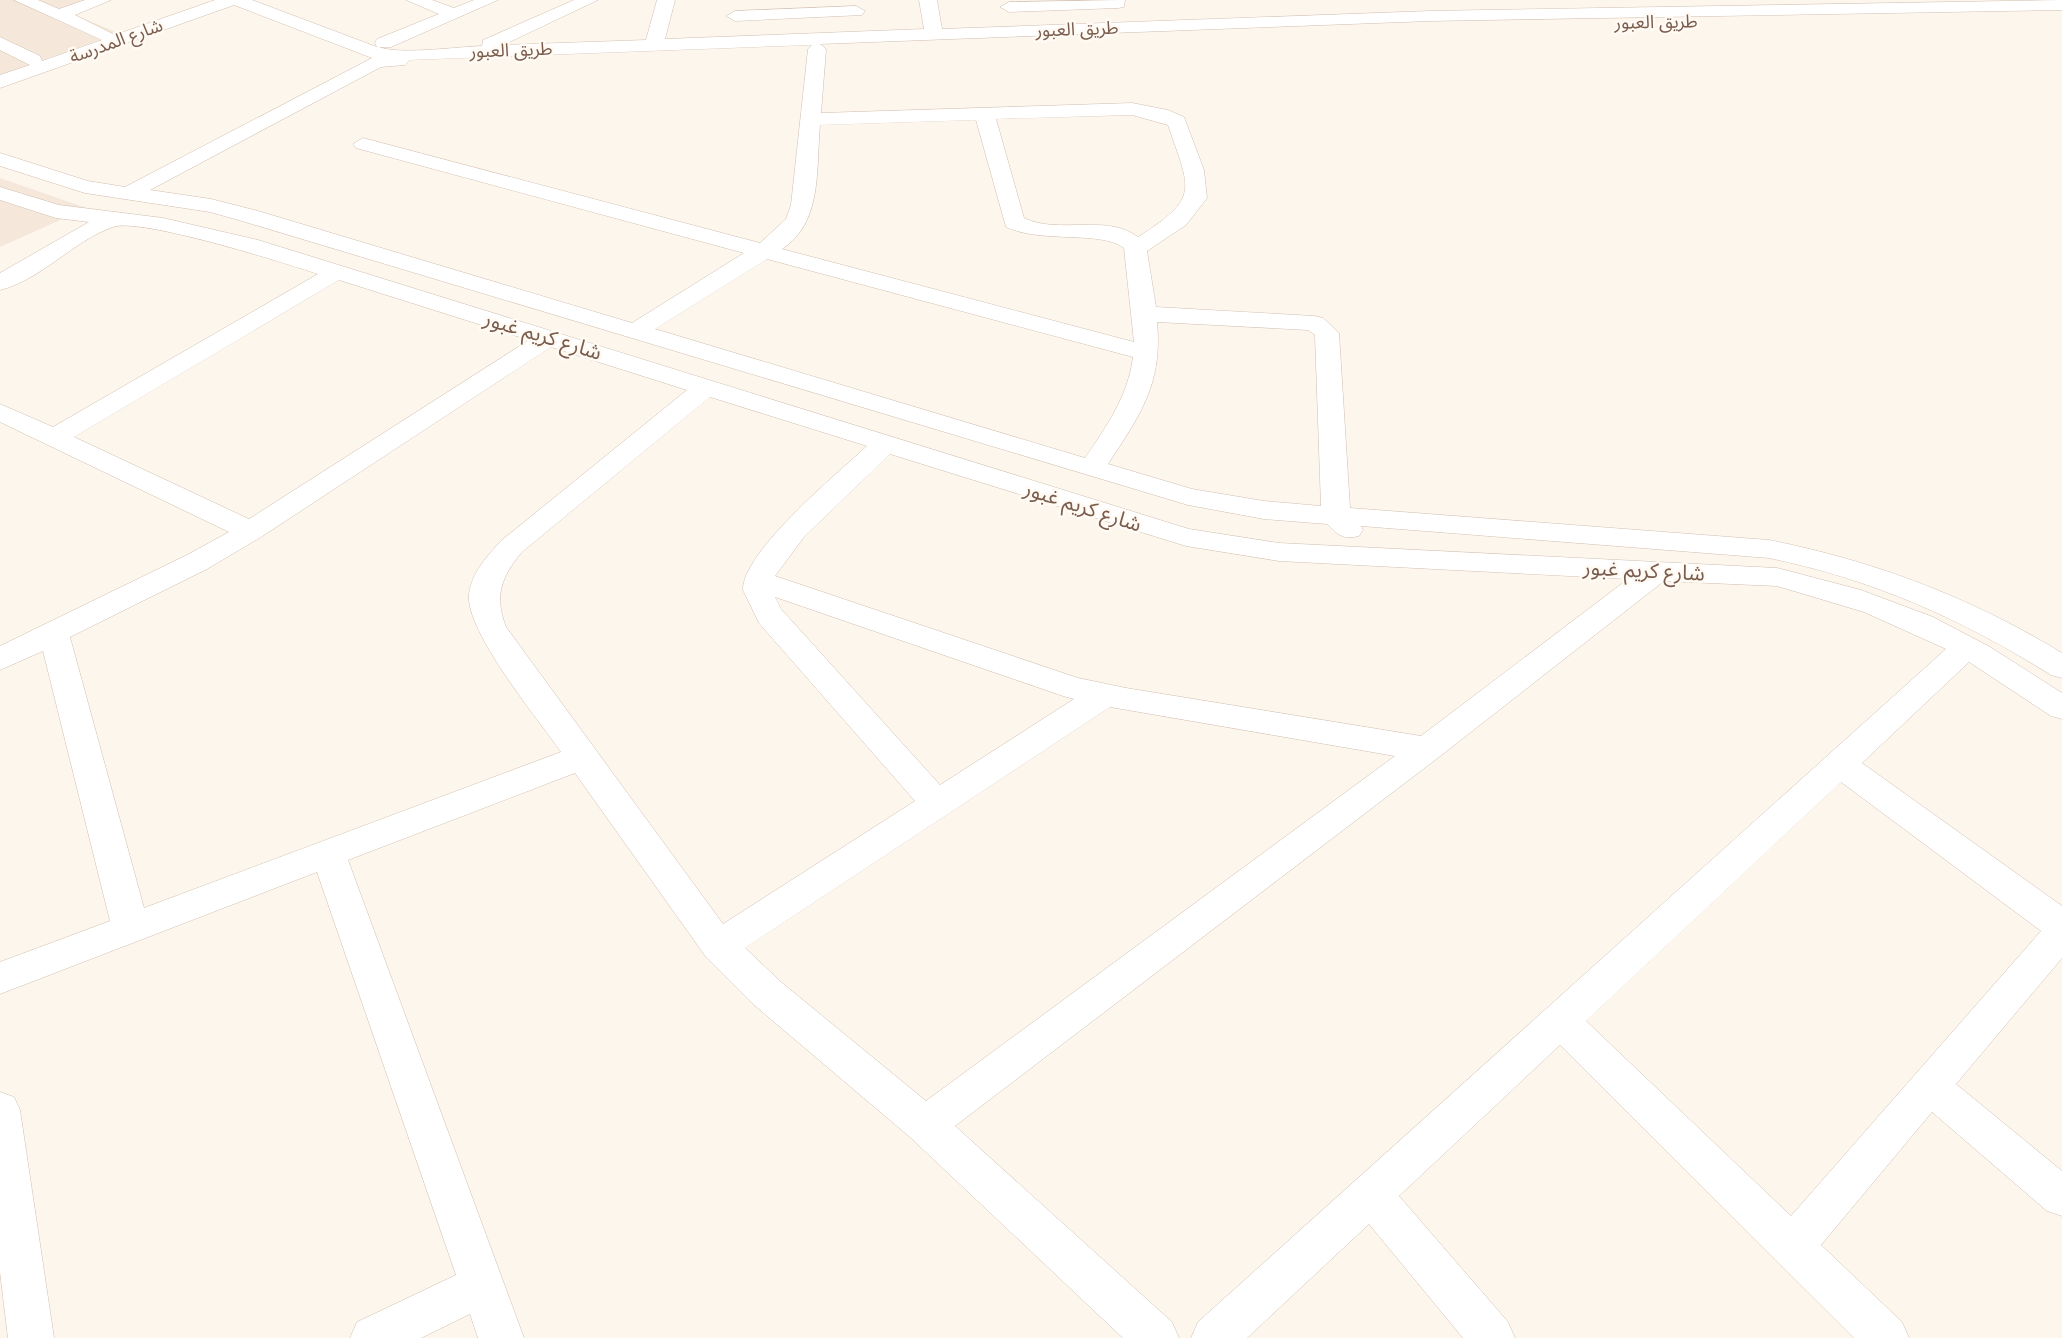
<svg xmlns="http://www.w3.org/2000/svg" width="2062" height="1338" font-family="Montserrat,'Noto Sans Arabic',sans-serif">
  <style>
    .residential { fill: #f5e8da }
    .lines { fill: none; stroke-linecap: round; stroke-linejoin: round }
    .minor-casing { stroke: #d1beb0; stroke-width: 1 }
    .minor { fill: #fff; fill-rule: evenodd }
    .labels { text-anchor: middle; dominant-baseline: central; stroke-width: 5; stroke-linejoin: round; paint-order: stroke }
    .far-street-label { font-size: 18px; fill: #7a5c4d; stroke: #fffaf3 }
    .street-label { font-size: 21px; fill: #7a5c4d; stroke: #fffaf3 }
  </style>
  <rect width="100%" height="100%" fill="#fdf6ec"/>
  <!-- residential -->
  <g class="residential">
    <path d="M0,0H89L62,10L119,33L0,75Z"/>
    <path d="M0,178L72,203L87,208L0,247Z"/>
  </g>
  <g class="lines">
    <defs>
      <g id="minor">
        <path d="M14,0H38L59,9L85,0H111L75,15L115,35L215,0H252L377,47L375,43L377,39L439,14L406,0H432L454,8L474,0H498L391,47H379C400,55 456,47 482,46L483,40L574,0H598L503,45L646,40L657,0H675L665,39L924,29L919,0H937L942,29L1430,11L2062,0V10L1430,21L820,44L826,49L821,113L1132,103L1168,110L1184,117L1204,170L1207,198L1186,225L1147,251L1156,307L1314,316L1323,318L1339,333L1350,508L1769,540C1874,561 1970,597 2062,653V678L2051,675C1962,619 1872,579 1769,558L1361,526L1363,530L1359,536C1343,540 1338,535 1327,524L1264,519L1188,505L242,221L210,212L85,193L0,166V153L88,181L125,187L372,58L234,5L0,88V75L30,65L0,50V37L40,56L42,61L102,40ZM812,45L808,49L791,205L786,219L760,243L363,138L353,144L356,148L744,253L632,323L258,211L211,199L150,190L381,67L405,65L410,60ZM1132,115L1168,125C1190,190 1201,197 1138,237C1106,213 1059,235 1024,218L996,119ZM976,120L1006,227C1043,244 1100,230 1124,248L1134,342L782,249C823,223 816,167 820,125ZM767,259L1133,357C1128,396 1107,426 1085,458L655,329ZM1157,322L1308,330L1315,335L1321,506L1264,501L1192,489L1108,464C1140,415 1163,384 1157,322Z"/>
        <path d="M1125,0L1124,7L1118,8L1009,12L1000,7L1009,2Z"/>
        <path d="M856,6L865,11L862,15L735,21L726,16L735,11Z"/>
        <path d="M0,187L59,205L163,218L258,240L1189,529L1279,543L1777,568L1861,590L1933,617L1990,647L2062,693V719L2051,716L1969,662L1862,763L2062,906V958L1956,1084L2062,1171V1216L2047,1211L1932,1112L1821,1245L1902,1322L1909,1338H1854L1560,1045L1399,1196L1508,1322L1515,1338H1463L1369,1224L1247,1338H1191L1198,1322L1946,649L1864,612L1777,586L1664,581L1439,757L955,1126L1172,1322L1179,1338H1123L911,1138L753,1004L706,957L575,773L348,860L524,1338H478L470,1314L421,1338H350L357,1322L456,1275L317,872L0,994V962L110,921L43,651L0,670V646L187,555L229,532L0,422V404L53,427L318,274C285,263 139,217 113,227C73,241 41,280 0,290V273L89,222L56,218L0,200ZM339,280L529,340L249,519L74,437ZM551,347L687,390L502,540C488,555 471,573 469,595C466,632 538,719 561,752L144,908L70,637L207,569L261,537ZM710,397L867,446C838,473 742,552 743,590L759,623L915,801L723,924L506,627C494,596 501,577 522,552ZM890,454L1186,546L1279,561L1628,579L1421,736L1126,688L1078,678L775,576L804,537ZM775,597L1063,696L1074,699L940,785L781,609ZM1110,707L1395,756L926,1101L781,982L745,948ZM1841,782L2041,931L1791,1216L1586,1021Z"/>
        <path d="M0,1092L14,1097L20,1110L54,1338H8L0,1272Z"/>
      </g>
    </defs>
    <!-- minor casing -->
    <use href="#minor" class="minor-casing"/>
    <!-- minor -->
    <use href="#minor" class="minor"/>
  </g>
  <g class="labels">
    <!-- far-street labels -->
    <g class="far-street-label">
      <text transform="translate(1656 22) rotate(-1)">طريق العبور</text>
      <text transform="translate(1077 29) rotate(-2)">طريق العبور</text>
      <text transform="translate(116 41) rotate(-20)">شارع المدرسة</text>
      <text transform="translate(511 50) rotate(-2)">طريق العبور</text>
    </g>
    <!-- street labels -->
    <g class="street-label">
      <text transform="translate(543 335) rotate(17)">شارع كريم غبور</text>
      <text transform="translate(1083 506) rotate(18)">شارع كريم غبور</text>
      <text transform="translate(1644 570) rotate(3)">شارع كريم غبور</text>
    </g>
  </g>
</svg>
